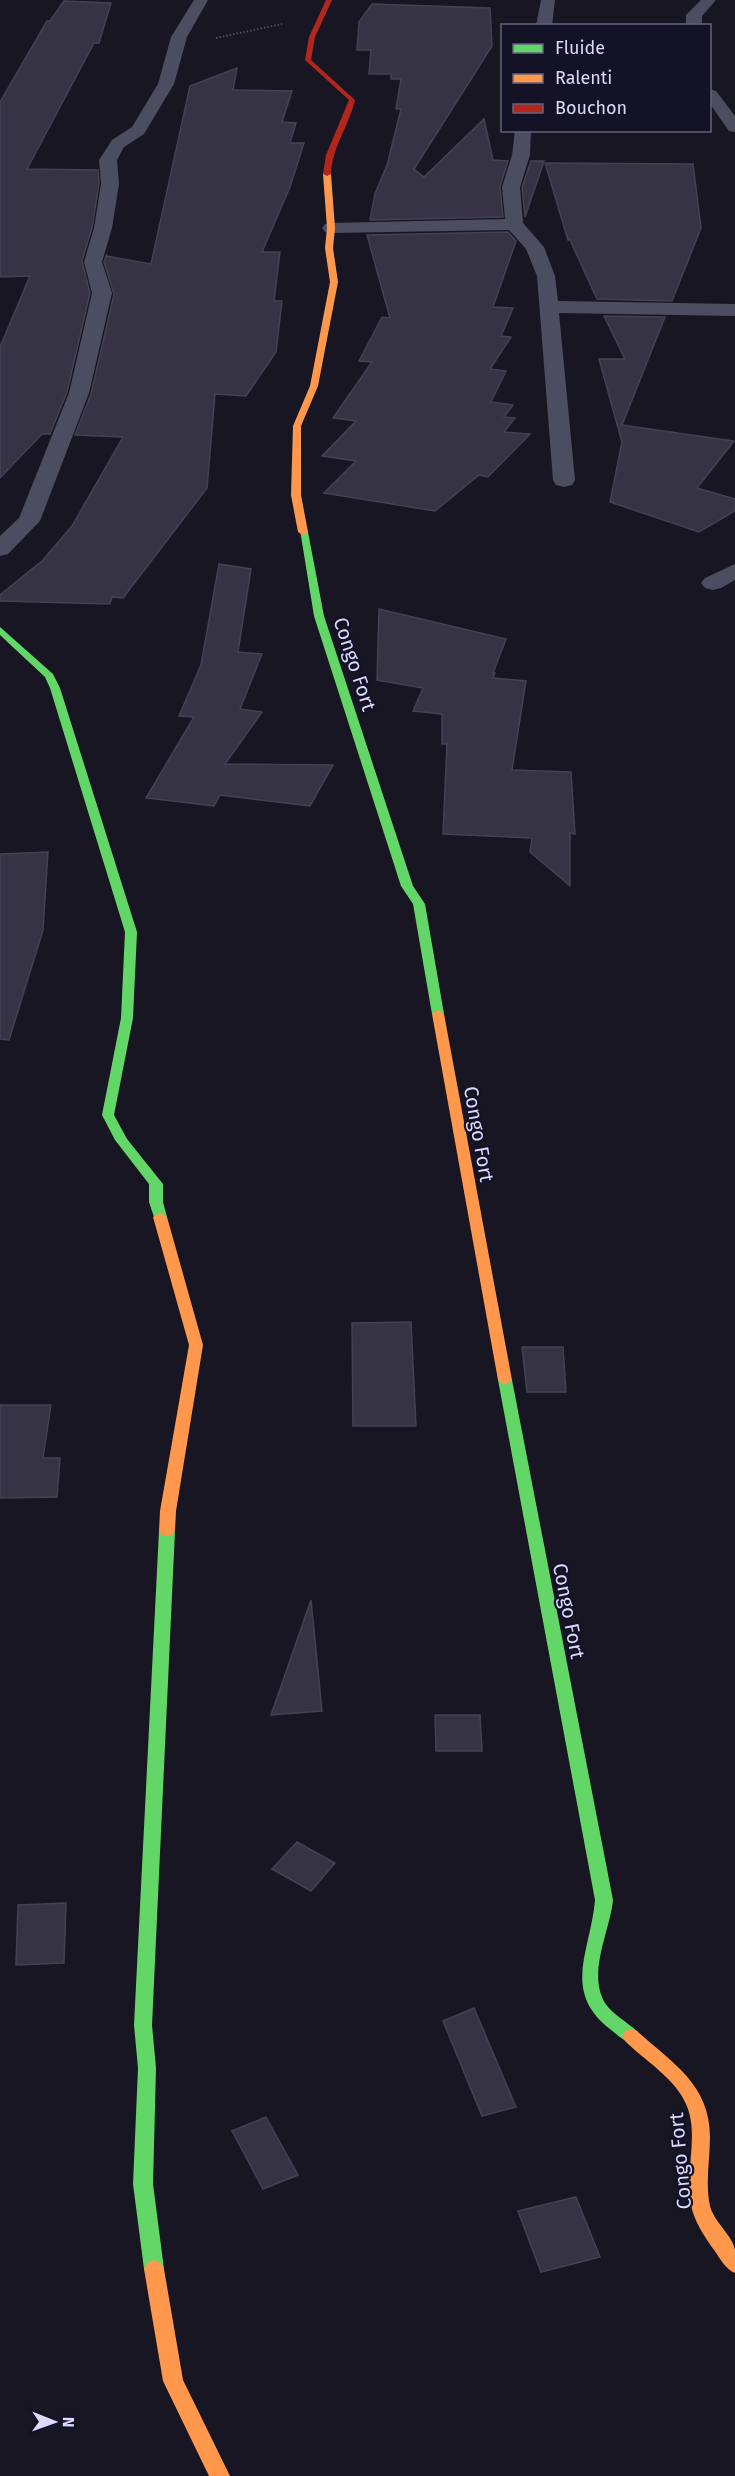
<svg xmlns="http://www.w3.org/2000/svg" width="735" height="2476" font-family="'Fira Sans',sans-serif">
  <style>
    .building { fill: #363444; stroke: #444154; stroke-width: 1.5 }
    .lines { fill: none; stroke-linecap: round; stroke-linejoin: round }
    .path { stroke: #46525e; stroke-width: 2; stroke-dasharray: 1.5 2; stroke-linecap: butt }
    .street { fill: #4d4d61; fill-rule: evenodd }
    .fast { fill: #63d668; fill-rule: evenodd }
    .slow { fill: #ff974d; fill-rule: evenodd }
    .jam { fill: #b3261e; fill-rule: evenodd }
    .labels { text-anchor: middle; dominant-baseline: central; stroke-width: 4.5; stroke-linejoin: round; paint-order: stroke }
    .street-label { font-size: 20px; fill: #dbdafc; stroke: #141226 }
  </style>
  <rect width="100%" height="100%" fill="#181622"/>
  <!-- building -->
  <g class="building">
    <path d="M64,1L111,3L99,43H94L27,169L98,170L99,184L92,228L82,261L90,293L67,392L50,434H42L0,478V347L30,276L0,277V102L47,21H50Z"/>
    <path d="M372,4L490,8L492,46L414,169L424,177L484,119L493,160L508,161L500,187L503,217L370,220L375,194L387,165L401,109H396L401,79H391V74H369L371,50H357L359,22Z"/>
    <path d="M237,68L233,90L292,91L282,122L296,123L290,143H304L290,187L262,252H280L274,301H282L276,352L246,396L215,394L207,488L123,598L112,597L110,604L0,601V595L43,560L72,526L123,437L75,435L91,394L114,294L104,262L107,254L106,256L151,264L190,86Z"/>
    <path d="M531,161H544L525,217L522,187Z"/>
    <path d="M545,163L693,164L701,228L672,301L597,299L570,240H568Z"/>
    <path d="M508,232L516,241L493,307L513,308L501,336L511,337L490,369L506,371L491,402L513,405L504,417L515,418L504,432L530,434L488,477L479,475L435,511L324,493L356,461L322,456L356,421L333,418L372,362L359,361L382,317L390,318L367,235Z"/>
    <path d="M604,316L665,317L622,425L734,441L697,488L735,499V511L699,532L610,502L622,442L599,359H625Z"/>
    <path d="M219,564L251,569L238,652L262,654L240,709L262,712L225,764L333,765L310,806L220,795L214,806L146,798L194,717L179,716L201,665Z"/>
    <path d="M379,609L506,639L493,673H495L493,678L526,681L512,770L571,772L575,834L570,833V886L530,852L532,838L443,834L447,744H442V714L413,711L423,688L377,680Z"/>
    <path d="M48,852L43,930L9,1040L0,1039V854Z"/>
    <path d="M411,1322L416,1426H353L352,1323Z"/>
    <path d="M522,1347H563L566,1392H527Z"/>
    <path d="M0,1405H51L43,1458H60L57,1497L0,1498Z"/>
    <path d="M311,1600L322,1711L271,1715Z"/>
    <path d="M435,1715H480L482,1751H436Z"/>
    <path d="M297,1842L335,1863L311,1891L272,1869Z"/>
    <path d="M66,1903L64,1963L16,1965L18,1905Z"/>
    <path d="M474,2008L516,2107L482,2116L443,2021Z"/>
    <path d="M266,2117L298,2175L263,2189L232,2131Z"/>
    <path d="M576,2197L600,2257L541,2272L518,2211Z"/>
  </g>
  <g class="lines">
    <!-- path -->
    <path class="path" d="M216,38L282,24"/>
    <!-- street -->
    <g class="street">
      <path d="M194,0H208L187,37L174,84L144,134L124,147L117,160L119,184L112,228L102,262L112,293L89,393L40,521L8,554L0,556V536L19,518L69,393L92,293L84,262L94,228L101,184L99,160L112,140L132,127L158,84L171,37Z"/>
      <path d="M541,0H555L552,26H536Z"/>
      <path d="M701,0H716L702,16V26H686V15Z"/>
      <path d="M710,89L716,91L735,116V132L729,131L710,104Z"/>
      <path d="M515,130H531L530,155L520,187L523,223L544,247L555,276L558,301L735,304V316L559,313L575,480L572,485L564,487L556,485L553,480L537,276L526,249L509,230L331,233L325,232L322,228L325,224L331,223L505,219L502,187L512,155Z"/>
      <path d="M735,564V580L721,588L713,590L705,588L701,583L705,578Z"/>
    </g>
    <!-- fast -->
    <g class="fast">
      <path d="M300,530L308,532L324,616L413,886L425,904L444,1014L442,1017L438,1018L432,1014L413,904L401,886L314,616Z"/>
      <path d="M0,627L53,674L60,688L137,932L133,1018L114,1115L127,1139L163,1184V1202L167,1217L165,1220H155L149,1202V1184L115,1140L102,1115L121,1018L125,932L50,688L45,677L0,635Z"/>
      <path d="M505,1375L512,1380L613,1900C610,1931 587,1973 605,2003C612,2014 627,2022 637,2031L640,2036L637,2041C626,2045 619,2036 610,2029C561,1991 591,1950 595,1900L498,1380Z"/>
      <path d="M167,1526L172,1527L175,1531L152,2025L156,2068L153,2184L164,2269L161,2275L154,2278L147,2275L144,2269L133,2184L138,2068L134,2025L159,1531L162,1527Z"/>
    </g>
    <!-- slow -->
    <g class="slow">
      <path d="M327,172L331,174L335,228L333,248L338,282L318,386L301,426V495L308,532L303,535L298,532L291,495L293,426L310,386L330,282L325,248L327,228L323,174Z"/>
      <path d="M438,1010L444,1014L512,1380L505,1385L498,1380L432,1014Z"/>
      <path d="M160,1213L167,1217L203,1345L176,1511L175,1531L172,1535H162L159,1531L160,1511L189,1345L153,1217Z"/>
      <path d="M631,2029L637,2031C672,2063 710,2084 710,2137C710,2159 705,2183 710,2206C714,2222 733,2236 735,2250C735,2257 735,2265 735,2273C725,2269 720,2258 714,2250C704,2236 694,2221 691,2205C684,2172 700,2135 686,2104C675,2078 644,2060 625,2041L622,2036L625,2031Z"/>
      <path d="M154,2260L161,2263L164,2269L183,2380L230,2476H209L163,2381L144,2269L147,2263Z"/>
    </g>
    <!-- jam -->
    <path class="jam" d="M326,0H332L315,37L311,60L355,100C349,126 332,147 331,174L327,176L323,174L326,155L349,100L305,60L309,37Z"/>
  </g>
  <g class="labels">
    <!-- street labels -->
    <g class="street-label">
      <text transform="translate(355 664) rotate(72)">Congo Fort</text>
      <text transform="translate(479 1134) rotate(80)">Congo Fort</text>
      <text transform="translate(569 1611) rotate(79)">Congo Fort</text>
      <text transform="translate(680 2161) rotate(-95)">Congo Fort</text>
    </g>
  </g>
  <!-- legend -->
  <rect x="501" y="24" width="210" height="108" fill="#141226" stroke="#64627c" stroke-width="1.5"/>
  <rect x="513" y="44" width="30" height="9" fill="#63d668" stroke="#64627c" stroke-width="1.5"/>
  <text x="555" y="54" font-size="18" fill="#dbdafc">Fluide</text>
  <rect x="513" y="74" width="30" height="9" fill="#ff974d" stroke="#64627c" stroke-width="1.5"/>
  <text x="555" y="84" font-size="18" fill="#dbdafc">Ralenti</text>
  <rect x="513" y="104" width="30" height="9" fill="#b3261e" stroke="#64627c" stroke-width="1.5"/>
  <text x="555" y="114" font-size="18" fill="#dbdafc">Bouchon</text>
  <!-- north arrow -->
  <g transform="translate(54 2422) rotate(91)" stroke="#141226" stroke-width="4.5" paint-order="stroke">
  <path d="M0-4.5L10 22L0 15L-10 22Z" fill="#dbdafc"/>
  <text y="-9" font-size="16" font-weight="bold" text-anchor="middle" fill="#dbdafc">N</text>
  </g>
</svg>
